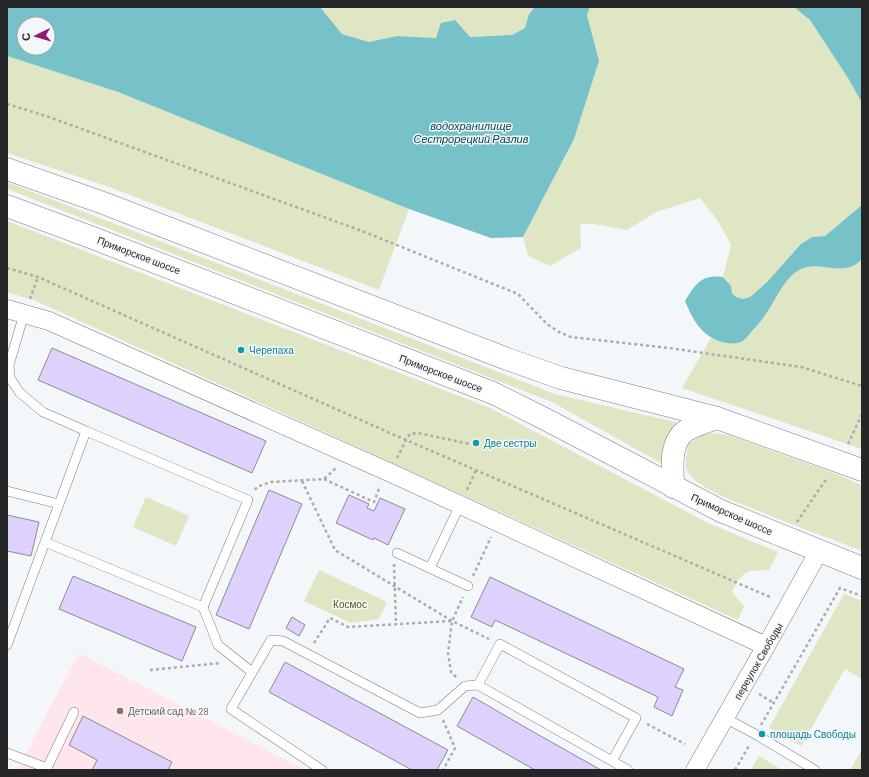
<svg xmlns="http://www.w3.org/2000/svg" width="869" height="777" font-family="Barlow,sans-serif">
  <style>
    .education { fill: #ffe5ec }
    .green { fill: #dee6c4 }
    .water { fill: #76c2c8; fill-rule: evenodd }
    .building { fill: #ded1fd; stroke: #8c8b8f }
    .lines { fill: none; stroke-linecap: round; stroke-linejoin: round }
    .service-casing { stroke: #7b7d80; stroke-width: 10 }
    .minor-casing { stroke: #7b7d80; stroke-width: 19 }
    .trunk-casing { stroke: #7b7d80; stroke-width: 23 }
    .path { stroke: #aaacae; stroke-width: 2.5; stroke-dasharray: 3 3; stroke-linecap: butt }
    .service { stroke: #fff; stroke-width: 9 }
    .minor { stroke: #fff; stroke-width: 18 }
    .trunk { stroke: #fff; stroke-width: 22 }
    .culture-dot { fill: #0f9aa8; stroke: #f4f7fa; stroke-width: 1.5 }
    .education-dot { fill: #8d6e63; stroke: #f4f7fa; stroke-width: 1.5 }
    .labels { text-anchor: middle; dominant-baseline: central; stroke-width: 3; stroke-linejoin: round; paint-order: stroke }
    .street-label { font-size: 10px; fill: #252627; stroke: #f4f7fa }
    .culture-label { font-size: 10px; fill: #0d838f; stroke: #f4f7fa; text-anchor: start }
    .park-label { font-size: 10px; fill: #4d581b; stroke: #f4f7fa }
    .education-label { font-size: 10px; fill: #785e54; stroke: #f4f7fa; text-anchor: start }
    .water-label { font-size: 11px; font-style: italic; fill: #024b50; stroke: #f4f7fa }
  </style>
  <rect width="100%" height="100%" fill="#f4f7fa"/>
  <!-- education -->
  <path class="education" d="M79,653L306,770H17Z"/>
  <!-- green -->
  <g class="green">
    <path d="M320,7H535L529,14L525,28L512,35L436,38L397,36L369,42L342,34Z"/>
    <path d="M590,7H794L810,20L848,78L862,103V205L825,236L812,237L801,244L767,282L750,297L743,299L736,297L732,293L731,286L723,277L731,245L718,221L700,198L656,212L627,230L594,224H580L581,248L550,266L528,256L523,237L574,139L599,61L587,15Z"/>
    <path d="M7,56L118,92L409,209L379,290L112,188L7,153Z"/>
    <path d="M7,182L555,394L679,423C666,437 663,444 661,463L552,402L7,189Z"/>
    <path d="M7,221L490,408L710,524L778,552L769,570C745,571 743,570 732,592L744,606L738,620L36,301L7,292Z"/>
    <path d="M862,259V449L682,388L711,338L722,342L793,273C799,270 806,265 814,265C832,265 846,276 862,259Z"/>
    <path d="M711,433L729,435L831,472L862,485V551C826,537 791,524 756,510C737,502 701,490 689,474C683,465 687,453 689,444L700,436Z"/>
    <path d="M146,497L189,516L176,546L133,527Z"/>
    <path d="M319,570L387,602L379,619L351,623L304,601Z"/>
    <path d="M844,594L862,601V679L845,669L801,746L769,728Z"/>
    <path d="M861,751L862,770H850Z"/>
    <path d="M759,756L782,770H751Z"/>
  </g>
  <!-- water -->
  <g class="water">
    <path d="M7,7H320L342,34L369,42L397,36L436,38L441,23L455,20L470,37L512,35L525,28L529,14L535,7H590L587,15L599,61L574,139L523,237L491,238L409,209L118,92L7,56ZM24,24H48V48H24Z"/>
    <path d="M794,7H862V103L848,78L810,20Z"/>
    <path d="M862,205V259C843,280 820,258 799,270C782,280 775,303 763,318C760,323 755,327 751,332C748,336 743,343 737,343C732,344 724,343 719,341C701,335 692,318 685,301C696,283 702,274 723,277L731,286L732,293L736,297L743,299L750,297L767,282L801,244L812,237L825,236Z"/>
  </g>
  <!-- building -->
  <g class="building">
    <path d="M52,348L266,441L252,473L38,380Z"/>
    <path d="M269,490L302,504L249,629L216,615Z"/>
    <path d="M349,495L369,504L367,508L374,511L380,498L405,509L388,545L374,538L373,540L336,523Z"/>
    <path d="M7,515L39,522L31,556L7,551Z"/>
    <path d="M73,576L196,627L182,661L59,609Z"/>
    <path d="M490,577L684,669L675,687L683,690L672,716L654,707L658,697L495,620L492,627L471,617Z"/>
    <path d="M292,617L305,625L299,636L286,628Z"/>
    <path d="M285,662L448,750L437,770H412L269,692Z"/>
    <path d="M473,697L530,730L601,770H535L457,726Z"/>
    <path d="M83,716L172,762L168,770H92L97,760L69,745Z"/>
  </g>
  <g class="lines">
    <defs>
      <g id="service">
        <path d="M24,314L9,365L10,378L20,393L43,412L86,431"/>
        <path d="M7,491L59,504"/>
        <path d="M397,553L468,586"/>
        <path d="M430,568L460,505"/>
        <path d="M203,607L218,645L252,672"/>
        <path d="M7,645L86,431L248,500L203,607L45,542"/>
        <path d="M725,718L755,734L815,770"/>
        <path d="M7,753L47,768L46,770"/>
        <path d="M612,761L636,718L500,644L478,685L628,770"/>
        <path d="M47,768L74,712"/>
        <path d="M322,770L231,709L271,640L283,641L420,713L438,710L465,686L478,685"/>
      </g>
      <g id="minor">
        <path d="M7,309L49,321L391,473L766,646"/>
        <path d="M695,770L766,646L819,551"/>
      </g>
      <g id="trunk">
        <path d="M7,169L106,204L507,359L561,378L717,418L862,470"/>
        <path d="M7,206L93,238L493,393L545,419L721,511L862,568"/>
        <path d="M673,487C673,469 669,445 684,432C693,425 706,422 717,418"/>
      </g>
    </defs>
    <!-- service casing -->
    <use href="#service" class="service-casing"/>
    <!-- minor casing -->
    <use href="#minor" class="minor-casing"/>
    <!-- trunk casing -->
    <use href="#trunk" class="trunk-casing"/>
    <!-- path -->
    <g class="path">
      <path d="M7,104L46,116L362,231L518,294L547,324L559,332L571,337L669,348L801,367L862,386"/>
      <path d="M7,268L38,277L406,440L770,597"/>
      <path d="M30,299L38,277"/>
      <path d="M848,444L862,414"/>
      <path d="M397,458L406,440L410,434L418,433L470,444"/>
      <path d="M324,479L374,502L380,486"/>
      <path d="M302,481L335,550L452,621L489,639"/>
      <path d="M255,490L257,487L271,482L324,479L337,467"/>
      <path d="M467,490L476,470"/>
      <path d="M797,522L827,478"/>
      <path d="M394,564L396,624"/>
      <path d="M473,576L491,537"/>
      <path d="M314,643L330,618L348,627L451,621"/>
      <path d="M150,670L221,663"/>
      <path d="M456,677L451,672L448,653L452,621L463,597"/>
      <path d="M759,694L774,703"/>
      <path d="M443,720L455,748L443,770"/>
      <path d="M647,724L685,744"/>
      <path d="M761,725L840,588L862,596"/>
      <path d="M735,770L750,744"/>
    </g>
    <!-- service -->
    <use href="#service" class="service"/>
    <!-- minor -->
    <use href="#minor" class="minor"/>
    <!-- trunk -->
    <use href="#trunk" class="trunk"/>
  </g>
  <!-- markers -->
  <g class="culture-dot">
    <circle cx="241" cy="350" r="4"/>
    <circle cx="476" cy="443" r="4"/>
    <circle cx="762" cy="734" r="4"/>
  </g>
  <circle class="education-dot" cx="120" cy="711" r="4"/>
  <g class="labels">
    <!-- street labels -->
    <g class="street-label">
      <text transform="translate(139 255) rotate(21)">Приморское шоссе</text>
      <text transform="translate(441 373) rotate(21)">Приморское шоссе</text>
      <text transform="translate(732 514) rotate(24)">Приморское шоссе</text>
      <text transform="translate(758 661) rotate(-60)">переулок Свободы</text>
    </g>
    <!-- culture labels -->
    <g class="culture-label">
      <text x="249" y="350">Черепаха</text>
      <text x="484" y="443">Две сестры</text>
      <text x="770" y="734">площадь Свободы</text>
    </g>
    <!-- park labels -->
    <g class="park-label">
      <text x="350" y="604">Космос</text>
    </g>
    <!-- education labels -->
    <g class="education-label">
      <text x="128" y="711">Детский сад № 28</text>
    </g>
    <!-- water labels -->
    <g class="water-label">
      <text x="471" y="125">водохранилище<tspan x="471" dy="13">Сестрорецкий Разлив</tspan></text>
    </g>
  </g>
  <!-- border -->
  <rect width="869" height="777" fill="none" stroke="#252627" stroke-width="16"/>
  <!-- north arrow -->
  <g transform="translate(36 36) rotate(265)"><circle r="19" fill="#f4f7fa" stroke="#a1a3a6"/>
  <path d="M0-3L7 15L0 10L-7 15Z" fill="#911a78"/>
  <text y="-6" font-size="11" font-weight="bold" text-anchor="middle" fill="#252627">С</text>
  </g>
</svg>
